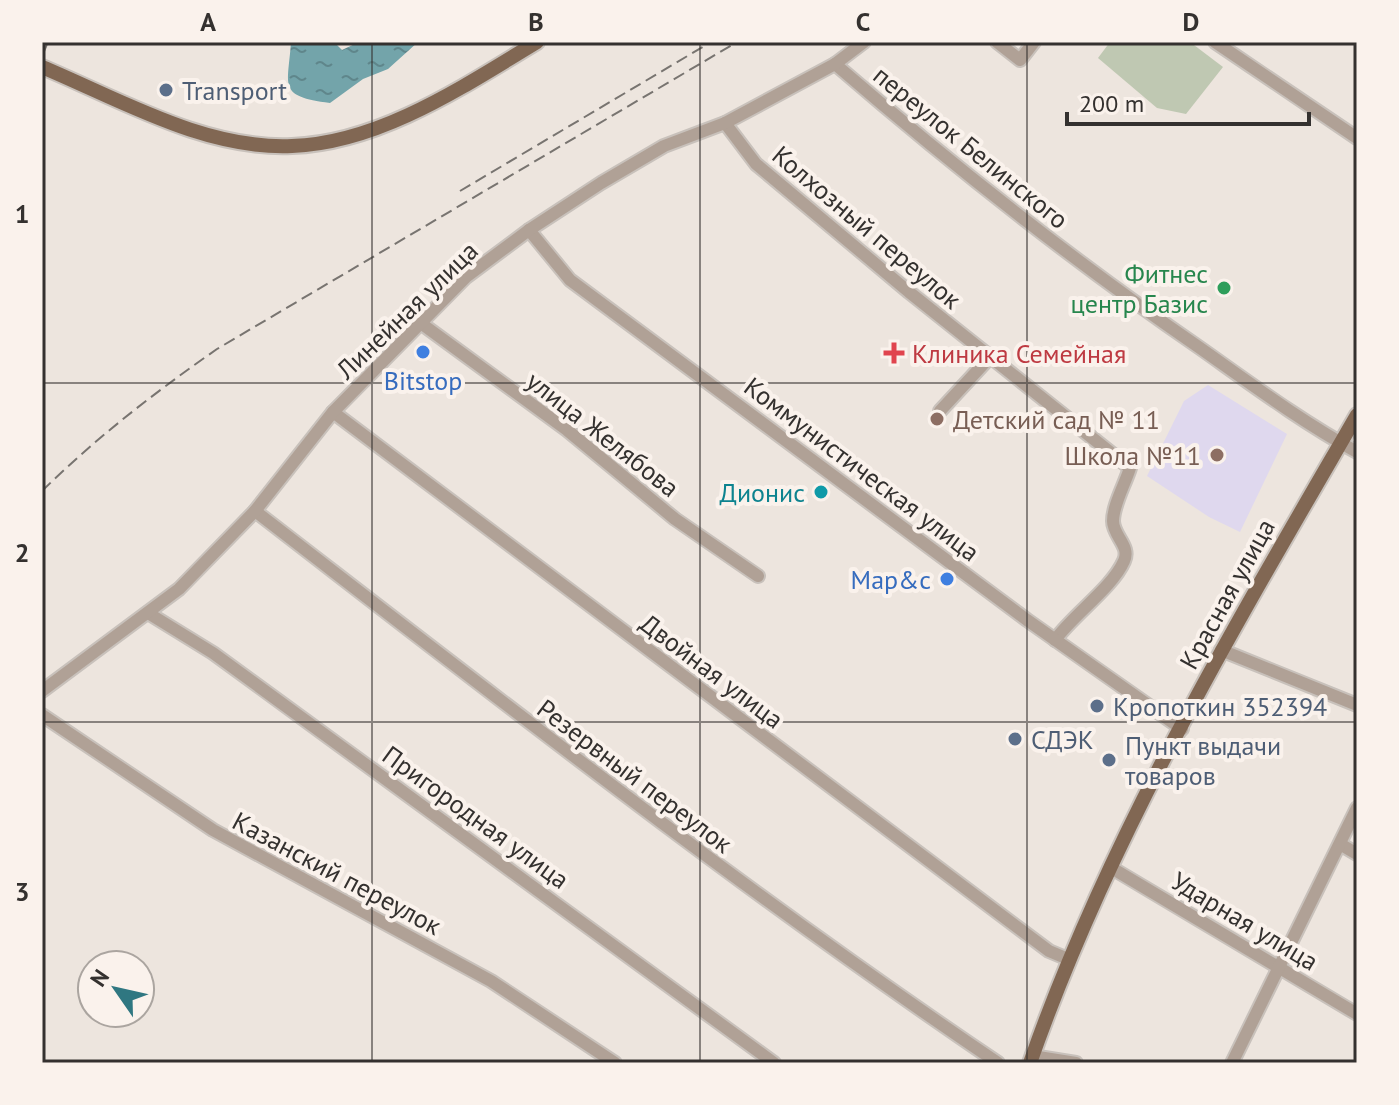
<svg xmlns="http://www.w3.org/2000/svg" width="1399" height="1105" font-family="'PT Sans',sans-serif">
  <style>
    .education { fill: #dfd8ee }
    .park { fill: #bfc8b2 }
    .water { fill: url(#water-ripples) }
    .lines { fill: none; stroke-linecap: round; stroke-linejoin: round }
    .minor-casing { stroke: #c8c1bb; stroke-width: 16 }
    .major-casing { stroke: #c8c1bb; stroke-width: 18 }
    .minor { stroke: #b0a196; stroke-width: 12 }
    .major { stroke: #816753; stroke-width: 14 }
    .rail { stroke: #787470; stroke-width: 2; stroke-dasharray: 12 6; stroke-linecap: butt }
    .grid { fill: none; stroke: #34312f; stroke-width: 2; stroke-opacity: 0.55 }
    .service-dot { fill: #5c6f8a; stroke: #faf2ec; stroke-width: 3 }
    .leisure-dot { fill: #2e9e5b; stroke: #faf2ec; stroke-width: 3 }
    .shop-dot { fill: #3f7fe0; stroke: #faf2ec; stroke-width: 3 }
    .health-dot { fill: #e0444e; stroke: #faf2ec; stroke-width: 3 }
    .education-dot { fill: #8d6e63; stroke: #faf2ec; stroke-width: 3 }
    .culture-dot { fill: #0f9aa8; stroke: #faf2ec; stroke-width: 3 }
    .labels { text-anchor: middle; dominant-baseline: central; stroke-width: 8; stroke-linejoin: round; paint-order: stroke }
    .service-label { font-size: 26px; fill: #4e5e75; stroke: #faf2ec; text-anchor: start }
    .street-label { font-size: 26px; fill: #34312f; stroke: #faf2ec }
    .leisure-label { font-size: 26px; fill: #27864d; stroke: #faf2ec; text-anchor: end }
    .health-label { font-size: 26px; fill: #be3a42; stroke: #faf2ec; text-anchor: start }
    .shop-label { font-size: 26px; fill: #366cbe; stroke: #faf2ec }
    .education-label { font-size: 26px; fill: #785e54; stroke: #faf2ec; text-anchor: start }
    .culture-label { font-size: 26px; fill: #0d838f; stroke: #faf2ec; text-anchor: end }
    .neatline { fill: none; stroke: #34312f; stroke-width: 3 }
    .grid-label { font-size: 26px; text-anchor: middle; font-weight: bold; fill: #34312f }
  </style>
  <defs>
    <pattern id="water-ripples" width="26" height="14" patternUnits="userSpaceOnUse" patternTransform="scale(2)"><rect width="26" height="14" fill="#73a4aa"/><path d="M2 4q2-2 4 0t4 0M15 11q2-2 4 0t4 0" fill="none" stroke="#5f868b"/></pattern>
  </defs>
  <rect width="100%" height="100%" fill="#ede5de"/>
  <!-- education -->
  <path class="education" d="M1208,385L1287,434L1240,532L1209,517L1147,476L1184,401Z"/>
  <!-- park -->
  <path class="park" d="M1110,42H1190L1223,67L1186,114L1157,108L1098,58Z"/>
  <!-- water -->
  <path class="water" d="M291,42H334L342,50L359,42H418L388,69L363,79L330,103C277,96 288,87 291,42Z"/>
  <g class="lines">
    <defs>
      <g id="minor">
        <path d="M997,42L1020,60L1034,42"/>
        <path d="M1215,42L1357,138"/>
        <path d="M835,64C952,165 1072,260 1200,348C1251,384 1302,422 1357,452"/>
        <path d="M725,123L756,164L909,292L1130,468C1125,484 1113,505 1113,521C1113,536 1131,546 1124,561C1112,588 1074,614 1055,640"/>
        <path d="M529,230L570,280L1027,620L1182,729"/>
        <path d="M422,324L567,430L675,519L758,576"/>
        <path d="M940,411L990,357"/>
        <path d="M333,412L1049,951L1068,959"/>
        <path d="M255,511C500,700 742,890 998,1063"/>
        <path d="M148,613L213,653L774,1063"/>
        <path d="M1221,650L1357,705"/>
        <path d="M42,691L179,589L255,511L333,412L466,277L529,230L601,183L664,146L725,123L835,64L864,42"/>
        <path d="M42,715L213,830L491,981L615,1063"/>
        <path d="M1340,844L1357,854"/>
        <path d="M1110,867L1357,1014"/>
        <path d="M1032,1056L1076,1063"/>
        <path d="M1232,1063L1357,808"/>
      </g>
      <g id="major">
        <path d="M42,67C119,99 205,150 292,146C380,143 464,86 537,42"/>
        <path d="M1030,1063C1110,834 1236,624 1357,415"/>
      </g>
    </defs>
    <!-- minor casing -->
    <use href="#minor" class="minor-casing"/>
    <!-- major casing -->
    <use href="#major" class="major-casing"/>
    <!-- minor -->
    <use href="#minor" class="minor"/>
    <!-- major -->
    <use href="#major" class="major"/>
    <!-- rail -->
    <g class="rail">
      <path d="M42,56L48,42"/>
      <path d="M460,191L711,42"/>
      <path d="M42,491C96,438 154,393 217,349L737,42"/>
    </g>
  </g>
  <!-- grid -->
  <path class="grid" d="M372,42V1063M700,42V1063M1027,42V1063M42,383H1357M42,722H1357"/>
  <!-- markers -->
  <g class="service-dot">
    <circle cx="166" cy="90" r="8"/>
    <circle cx="1097" cy="706" r="8"/>
    <circle cx="1015" cy="739" r="8"/>
    <circle cx="1109" cy="760" r="8"/>
  </g>
  <circle class="leisure-dot" cx="1224" cy="288" r="8"/>
  <g class="shop-dot">
    <circle cx="423" cy="352" r="8"/>
    <circle cx="947" cy="579" r="8"/>
  </g>
  <path class="health-dot" d="M890 341h8v8h8v8h-8v8h-8v-8h-8v-8h8z"/>
  <g class="education-dot">
    <circle cx="937" cy="419" r="8"/>
    <circle cx="1217" cy="455" r="8"/>
  </g>
  <circle class="culture-dot" cx="821" cy="492" r="8"/>
  <g class="labels">
    <!-- service labels -->
    <g class="service-label">
      <text x="182" y="90">Transport</text>
      <text x="1113" y="706">Кропоткин 352394</text>
      <text x="1031" y="739">СДЭК</text>
      <text x="1125" y="745">Пункт выдачи<tspan x="1125" dy="30">товаров</tspan></text>
    </g>
    <!-- street labels -->
    <g class="street-label">
      <text transform="translate(971 147) rotate(39)">переулок Белинского</text>
      <text transform="translate(867 227) rotate(40)">Колхозный переулок</text>
      <text transform="translate(407 310) rotate(-44)">Линейная улица</text>
      <text transform="translate(603 434) rotate(38)">улица Желябова</text>
      <text transform="translate(862 469) rotate(37)">Коммунистическая улица</text>
      <text transform="translate(1227 594) rotate(-61)">Красная улица</text>
      <text transform="translate(712 671) rotate(37)">Двойная улица</text>
      <text transform="translate(635 776) rotate(37)">Резервный переулок</text>
      <text transform="translate(476 817) rotate(36)">Пригородная улица</text>
      <text transform="translate(337 873) rotate(28)">Казанский переулок</text>
      <text transform="translate(1245 921) rotate(31)">Ударная улица</text>
    </g>
    <!-- leisure labels -->
    <g class="leisure-label">
      <text x="1208" y="273">Фитнес<tspan x="1208" dy="30">центр Базис</tspan></text>
    </g>
    <!-- health labels -->
    <g class="health-label">
      <text x="912" y="353">Клиника Семейная</text>
    </g>
    <!-- shop labels -->
    <g class="shop-label">
      <text x="423" y="380">Bitstop</text>
      <text x="931" y="579" text-anchor="end">Мар&amp;с</text>
    </g>
    <!-- education labels -->
    <g class="education-label">
      <text x="953" y="419">Детский сад № 11</text>
      <text x="1201" y="455" text-anchor="end">Школа №11</text>
    </g>
    <!-- culture labels -->
    <g class="culture-label">
      <text x="805" y="492">Дионис</text>
    </g>
  </g>
  <!-- border -->
  <rect width="1399" height="1105" fill="none" stroke="#faf2ec" stroke-width="88"/>
  <!-- north arrow -->
  <g transform="translate(116 989) rotate(304)"><circle r="38" fill="#faf2ec" stroke="#aba5a0" stroke-width="2"/>
  <path d="M0-6L14 30L0 20L-14 30Z" fill="#2f7781"/>
  <text y="-12" font-size="22" font-weight="bold" text-anchor="middle" fill="#34312f">N</text>
  </g>
  <!-- scale -->
  <path d="M1067 112v12h242v-12" fill="none" stroke="#34312f" stroke-width="4"/>
  <text x="1079" y="112" font-size="24" fill="#34312f" stroke="#faf2ec" stroke-width="6" paint-order="stroke">200 m</text>
  <rect x="44" y="44" width="1311" height="1017" class="neatline"/>
  <g class="grid-label">
    <text x="208" y="31">A</text>
    <text x="536" y="31">B</text>
    <text x="863" y="31">C</text>
    <text x="1191" y="31">D</text>
    <text x="22" y="223">1</text>
    <text x="22" y="562">2</text>
    <text x="22" y="901">3</text>
  </g>
</svg>
